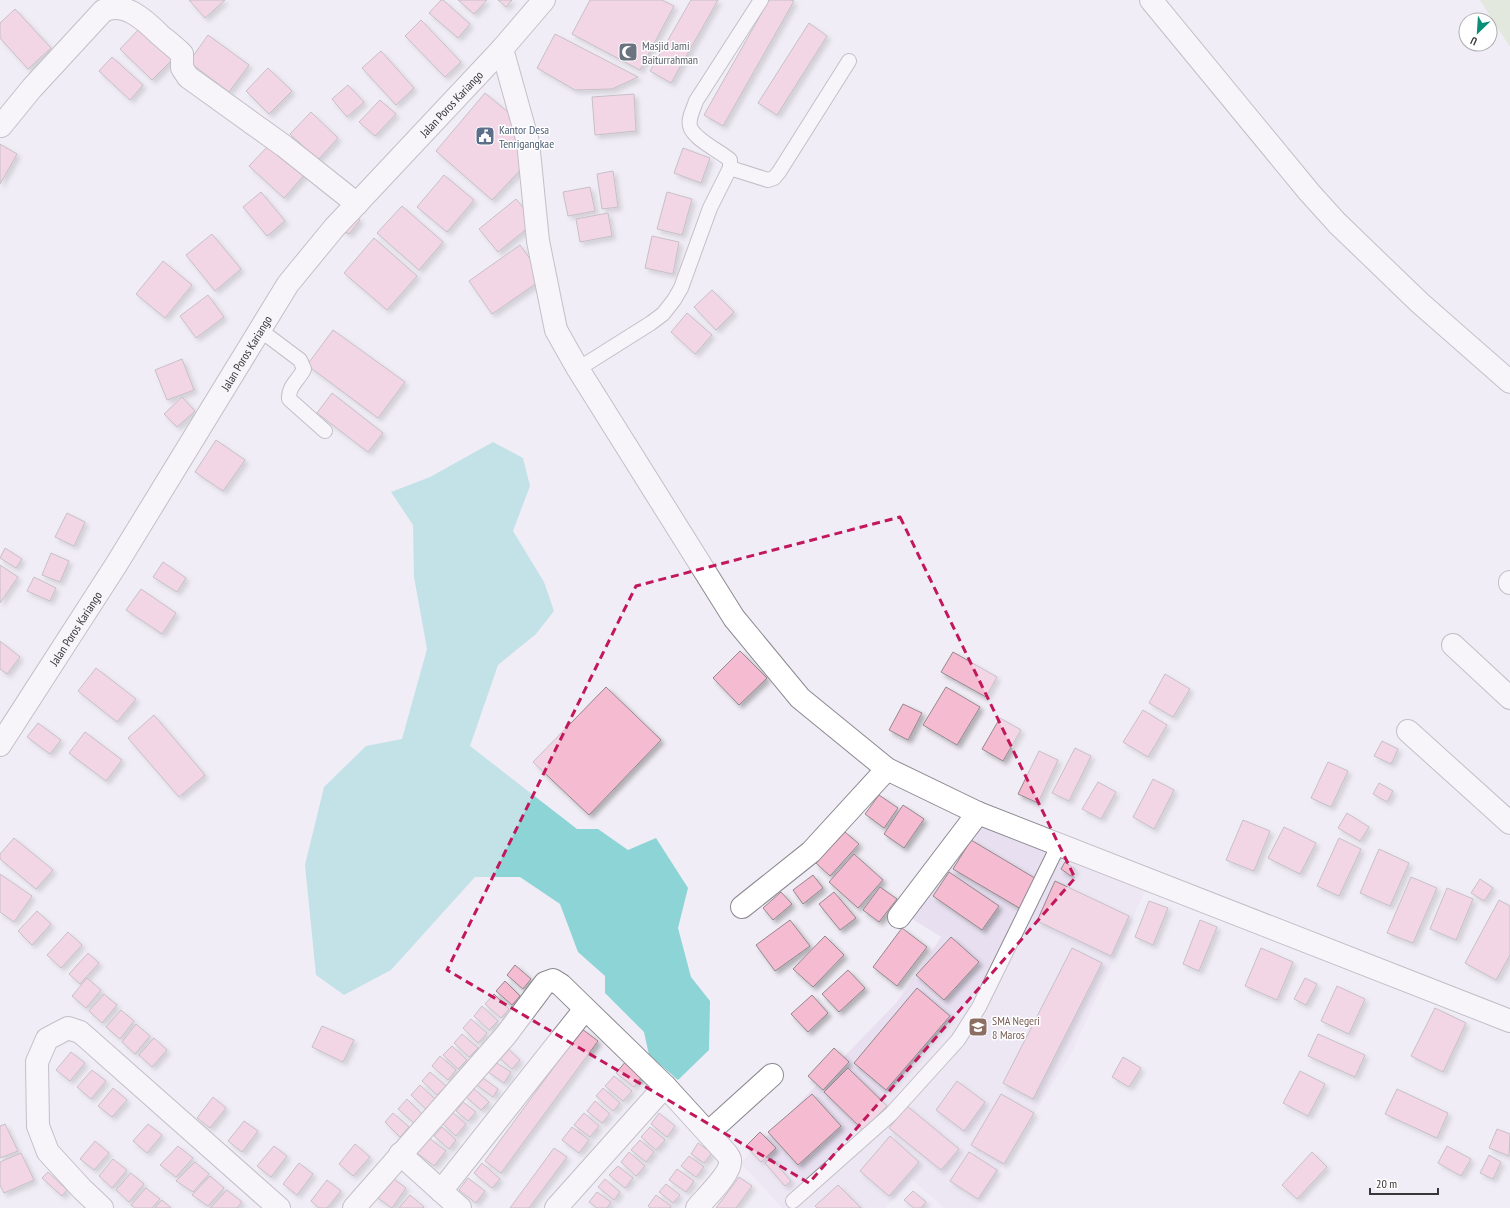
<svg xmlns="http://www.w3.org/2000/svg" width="1510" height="1208" font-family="'PT Sans Narrow',sans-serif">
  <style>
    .built { fill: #e8e0f1 }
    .green { fill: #d0e2bf }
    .water { fill: #8cd4d6 }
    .building { fill: #f5bbd0; stroke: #93898d; filter: url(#shadow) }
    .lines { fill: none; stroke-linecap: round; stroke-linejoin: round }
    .lane-casing { stroke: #8c8991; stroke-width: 16 }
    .street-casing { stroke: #8c8991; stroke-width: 24 }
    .secondary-casing { stroke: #8c8991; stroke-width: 24 }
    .lane { stroke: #fff; stroke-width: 14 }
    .street { stroke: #fff; stroke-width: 22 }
    .secondary { stroke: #fff; stroke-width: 22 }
    .marked { fill: none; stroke: #c2185b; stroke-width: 3; stroke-dasharray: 8 5; stroke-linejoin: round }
    .labels { text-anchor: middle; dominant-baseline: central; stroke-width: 3; stroke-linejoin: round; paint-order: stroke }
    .worship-label { font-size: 12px; fill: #5b616d; stroke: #fff; text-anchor: start }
    .street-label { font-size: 12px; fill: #373639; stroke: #fff }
    .service-label { font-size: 12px; fill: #4e5e75; stroke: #fff; text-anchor: start }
    .education-label { font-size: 12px; fill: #785e54; stroke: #fff; text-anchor: start }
  </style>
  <defs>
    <filter id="shadow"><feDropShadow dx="3.5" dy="3.5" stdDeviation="2" flood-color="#0004"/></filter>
  </defs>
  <rect width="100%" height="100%" fill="#f1edf6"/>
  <!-- built -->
  <path class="built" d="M983,822L1145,891L1072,1052L976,1208H944L912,1179L885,1208H782L741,1163L897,1002L941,937L909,917Z"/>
  <!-- green -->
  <path class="green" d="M1480,0H1510V47Z"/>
  <!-- water -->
  <path class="water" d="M493,442L523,458L530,486L513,531L544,582L554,611L536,634L498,665L470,746L577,829H598L628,850L656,838L688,888L678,928L691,977L710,1001L709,1050L678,1080L649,1055L644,1032L605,993V976L578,952L560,904L520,877H475L391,970L344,995L316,975L305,865L324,787L366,746L402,739L427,649L414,577L413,525L391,492L430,477Z"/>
  <!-- building -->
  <g class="building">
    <path d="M189,0H225L205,18Z"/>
    <path d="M441,0H443L470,24L458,38L429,13Z"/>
    <path d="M458,0H487L474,14Z"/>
    <path d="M498,0H512L506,7Z"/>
    <path d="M590,0H662L674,6L640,70L572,34Z"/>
    <path d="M691,0H718L671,83L650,71Z"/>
    <path d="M769,0H791L794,1L723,126L704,115Z"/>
    <path d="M15,9L51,48L28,69L0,38V23Z"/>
    <path d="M421,20L461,62L445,77L405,36Z"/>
    <path d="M809,23L827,36L777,115L758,103Z"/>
    <path d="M140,28L173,59L152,80L120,49Z"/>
    <path d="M555,34L638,77L612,89L575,90L537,68Z"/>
    <path d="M208,35L249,65L229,92L189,62Z"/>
    <path d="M381,51L414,88L396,105L362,68Z"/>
    <path d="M112,57L143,85L130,100L99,71Z"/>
    <path d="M268,68L292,91L269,114L246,91Z"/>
    <path d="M348,85L364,102L347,117L332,99Z"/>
    <path d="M485,93L520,122L525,165L492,200L436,151Z"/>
    <path d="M634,94L636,131L595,135L592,97Z"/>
    <path d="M380,100L396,114L375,136L359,122Z"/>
    <path d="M311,112L338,138L318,160L290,134Z"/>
    <path d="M271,143L305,174L284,198L249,166Z"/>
    <path d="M0,144L17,154L0,184Z"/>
    <path d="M683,148L710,158L701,183L674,173Z"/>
    <path d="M613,171L618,207L602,209L597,174Z"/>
    <path d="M444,175L474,200L447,232L417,207Z"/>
    <path d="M590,187L595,211L568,216L563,192Z"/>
    <path d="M261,192L285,221L267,236L243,207Z"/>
    <path d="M667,192L692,199L682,235L657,229Z"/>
    <path d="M516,199L535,222L498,252L479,229Z"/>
    <path d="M402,206L443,242L419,270L377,233Z"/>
    <path d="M352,213L360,220L349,234L340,228Z"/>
    <path d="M608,213L612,236L580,242L576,219Z"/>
    <path d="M212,234L241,269L215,291L186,255Z"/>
    <path d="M652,236L679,242L673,274L645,268Z"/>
    <path d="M374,238L417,276L387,310L344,273Z"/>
    <path d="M520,245L544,278L492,314L469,281Z"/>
    <path d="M163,261L192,285L165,318L136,294Z"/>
    <path d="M712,290L734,312L716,330L694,307Z"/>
    <path d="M208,295L224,317L196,338L180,316Z"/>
    <path d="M687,313L712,335L695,354L671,332Z"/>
    <path d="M333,330L405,382L378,418L307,365Z"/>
    <path d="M182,359L194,390L167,400L155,370Z"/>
    <path d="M332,393L383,433L368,452L317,413Z"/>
    <path d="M182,397L195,411L177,427L164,414Z"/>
    <path d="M216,440L245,460L223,491L195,472Z"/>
    <path d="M67,513L85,522L74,546L55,537Z"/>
    <path d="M5,548L22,559L16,568L0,558Z"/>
    <path d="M51,553L69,561L60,582L42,575Z"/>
    <path d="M163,562L186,578L177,592L153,577Z"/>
    <path d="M0,565L18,577L0,603Z"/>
    <path d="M34,577L56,588L50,601L27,591Z"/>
    <path d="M141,589L176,613L162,634L126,610Z"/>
    <path d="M0,641L20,657L7,674L0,669Z"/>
    <path d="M740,651L767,678L739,705L713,678Z"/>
    <path d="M953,652L997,677L986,697L941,672Z"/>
    <path d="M96,668L136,699L117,722L78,691Z"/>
    <path d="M1165,674L1190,689L1173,717L1149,703Z"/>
    <path d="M606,687L661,740L589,815L533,762Z"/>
    <path d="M946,687L980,707L957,745L923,725Z"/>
    <path d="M903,704L922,713L908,740L889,730Z"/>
    <path d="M1143,710L1167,725L1148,757L1123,742Z"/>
    <path d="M154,715L205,775L179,797L128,738Z"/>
    <path d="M1000,718L1021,730L1003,761L982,749Z"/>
    <path d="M38,723L61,740L50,754L27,737Z"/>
    <path d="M85,732L122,760L106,781L69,753Z"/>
    <path d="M1382,741L1398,749L1391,764L1374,756Z"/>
    <path d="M1075,748L1091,756L1069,801L1052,793Z"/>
    <path d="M1039,751L1058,760L1038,803L1018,794Z"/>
    <path d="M1328,762L1348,771L1331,807L1311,798Z"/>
    <path d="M1153,779L1174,790L1154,829L1133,817Z"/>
    <path d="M1098,782L1116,792L1101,819L1082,809Z"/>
    <path d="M1379,783L1393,791L1387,802L1373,794Z"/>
    <path d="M879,795L898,808L884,828L865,814Z"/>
    <path d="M903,805L924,819L904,848L884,834Z"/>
    <path d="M1347,813L1369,827L1360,841L1338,828Z"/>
    <path d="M1243,820L1270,831L1254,871L1226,860Z"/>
    <path d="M1284,827L1316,843L1300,874L1268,858Z"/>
    <path d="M845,832L859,844L830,876L816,863Z"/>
    <path d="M14,838L53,870L36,889L0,859V854Z"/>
    <path d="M1339,838L1361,849L1339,896L1317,886Z"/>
    <path d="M971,840L1038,880L1021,909L953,869Z"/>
    <path d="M1379,849L1409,863L1390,906L1360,893Z"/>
    <path d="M854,854L883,880L858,908L829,882Z"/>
    <path d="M1065,862L1075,869L1071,876L1061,869Z"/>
    <path d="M949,872L999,906L982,930L933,896Z"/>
    <path d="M0,874L32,896L14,922L0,912Z"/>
    <path d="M813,875L823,888L803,904L793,890Z"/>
    <path d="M1411,877L1437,888L1413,943L1387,933Z"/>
    <path d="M1480,879L1493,888L1484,901L1471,893Z"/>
    <path d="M1055,881L1129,916L1111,956L1037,921Z"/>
    <path d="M880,887L897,899L879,922L863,910Z"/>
    <path d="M1447,888L1473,899L1456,940L1430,929Z"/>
    <path d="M781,892L792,904L773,920L763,908Z"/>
    <path d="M834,892L856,918L840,930L819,904Z"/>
    <path d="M1499,900L1510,906V955L1496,980L1465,963Z"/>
    <path d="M1149,901L1168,908L1153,945L1135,937Z"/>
    <path d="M37,911L51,924L32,945L18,931Z"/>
    <path d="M790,920L810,946L775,971L756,945Z"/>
    <path d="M1200,920L1217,927L1199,971L1183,964Z"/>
    <path d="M902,928L927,947L897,986L873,967Z"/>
    <path d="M68,932L82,945L61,968L47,955Z"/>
    <path d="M825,936L844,955L813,987L793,969Z"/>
    <path d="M951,937L979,962L944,1000L916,975Z"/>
    <path d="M1072,948L1102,963L1033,1099L1003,1083Z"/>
    <path d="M1261,948L1293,962L1277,1000L1245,986Z"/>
    <path d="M88,953L99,963L80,984L69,974Z"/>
    <path d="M515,965L531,979L523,989L507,975Z"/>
    <path d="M848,970L865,988L839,1012L822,994Z"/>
    <path d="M87,978L101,990L86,1008L72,996Z"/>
    <path d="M1305,978L1317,984L1306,1005L1294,999Z"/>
    <path d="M505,981L520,996L512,1005L496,991Z"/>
    <path d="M1337,986L1365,999L1349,1034L1321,1021Z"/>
    <path d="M917,988L950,1016L886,1090L854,1063Z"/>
    <path d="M104,994L117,1005L102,1023L89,1011Z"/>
    <path d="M494,994L509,1009L501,1018L485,1004Z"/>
    <path d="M812,995L828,1013L808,1032L791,1014Z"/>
    <path d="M482,1006L498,1021L489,1030L474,1016Z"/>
    <path d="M1435,1008L1466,1023L1443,1072L1411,1056Z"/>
    <path d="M121,1010L134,1021L120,1039L106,1027Z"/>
    <path d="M471,1019L487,1033L478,1043L463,1028Z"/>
    <path d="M136,1024L150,1036L135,1054L122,1042Z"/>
    <path d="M322,1026L354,1040L343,1062L312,1047Z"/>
    <path d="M582,1029L598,1041L501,1173L485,1161Z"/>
    <path d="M462,1034L478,1048L469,1057L454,1043Z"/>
    <path d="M1318,1034L1365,1055L1355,1077L1308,1056Z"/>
    <path d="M154,1038L167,1050L152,1067L139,1055Z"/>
    <path d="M452,1046L467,1060L458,1069L443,1055Z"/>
    <path d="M505,1046L520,1060L512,1069L497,1056Z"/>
    <path d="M834,1048L849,1062L823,1090L808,1076Z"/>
    <path d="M71,1052L85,1063L70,1081L56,1070Z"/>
    <path d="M440,1056L456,1070L448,1080L432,1066Z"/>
    <path d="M1123,1057L1141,1068L1129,1087L1112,1077Z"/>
    <path d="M627,1060L644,1074L634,1087L616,1073Z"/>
    <path d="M495,1062L511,1072L504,1083L488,1072Z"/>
    <path d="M848,1068L887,1106L863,1130L824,1092Z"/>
    <path d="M92,1070L106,1081L91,1099L77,1087Z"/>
    <path d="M1300,1071L1325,1084L1308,1116L1283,1103Z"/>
    <path d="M430,1072L446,1086L437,1095L422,1081Z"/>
    <path d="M479,1075L498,1089L493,1097L474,1083Z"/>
    <path d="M614,1076L632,1091L623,1101L605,1086Z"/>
    <path d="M957,1081L985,1102L964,1131L936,1110Z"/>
    <path d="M420,1085L435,1099L426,1109L411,1095Z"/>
    <path d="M113,1088L127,1100L112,1117L98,1106Z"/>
    <path d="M473,1088L489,1102L481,1110L465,1096Z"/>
    <path d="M603,1088L620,1103L613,1111L596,1096Z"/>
    <path d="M1397,1089L1448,1113L1437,1138L1385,1114Z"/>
    <path d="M812,1094L841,1126L798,1165L768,1132Z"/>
    <path d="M1001,1094L1034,1113L1004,1164L971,1145Z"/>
    <path d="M213,1097L226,1108L210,1128L197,1118Z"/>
    <path d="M407,1099L422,1114L414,1123L398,1109Z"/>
    <path d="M595,1101L610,1114L602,1123L587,1111Z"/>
    <path d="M463,1102L476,1112L468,1121L456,1111Z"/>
    <path d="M907,1106L959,1149L941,1170L889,1128Z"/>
    <path d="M451,1111L466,1124L456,1136L441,1122Z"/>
    <path d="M393,1113L409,1127L400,1137L385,1122Z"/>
    <path d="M584,1113L599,1126L590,1137L574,1125Z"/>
    <path d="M659,1113L675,1126L667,1137L651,1124Z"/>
    <path d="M244,1121L258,1131L242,1152L228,1141Z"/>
    <path d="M5,1124L18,1151L0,1158V1126Z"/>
    <path d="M148,1124L162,1135L147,1153L133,1141Z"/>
    <path d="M442,1127L456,1140L449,1149L434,1136Z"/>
    <path d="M572,1127L589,1140L579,1153L562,1140Z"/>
    <path d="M650,1127L665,1140L656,1150L641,1137Z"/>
    <path d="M1497,1129L1510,1134L1509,1156L1489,1148Z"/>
    <path d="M760,1132L776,1148L761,1162L746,1146Z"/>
    <path d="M890,1136L919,1162L889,1196L860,1171Z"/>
    <path d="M429,1138L446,1151L434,1166L417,1153Z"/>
    <path d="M640,1140L654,1152L646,1162L631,1150Z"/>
    <path d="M95,1141L109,1153L94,1170L80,1159Z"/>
    <path d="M698,1143L712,1153L704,1163L691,1154Z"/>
    <path d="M355,1144L370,1157L353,1176L339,1164Z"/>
    <path d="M178,1146L193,1158L176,1177L160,1165Z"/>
    <path d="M274,1146L287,1156L271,1177L257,1166Z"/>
    <path d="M1447,1146L1471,1159L1461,1176L1438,1163Z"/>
    <path d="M554,1148L567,1157L529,1208H510Z"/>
    <path d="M629,1152L645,1166L636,1176L621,1162Z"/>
    <path d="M969,1152L997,1170L978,1199L950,1181Z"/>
    <path d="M1312,1152L1327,1167L1297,1199L1282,1185Z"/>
    <path d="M21,1153L34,1180L4,1193L0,1185V1162Z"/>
    <path d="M1489,1155L1501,1162L1493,1179L1480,1173Z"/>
    <path d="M689,1156L704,1167L696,1177L681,1166Z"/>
    <path d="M771,1158L791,1181L785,1186L765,1163Z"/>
    <path d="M113,1159L127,1170L112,1188L99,1176Z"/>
    <path d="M195,1162L209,1174L193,1192L176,1181Z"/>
    <path d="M299,1163L313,1174L297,1195L283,1184Z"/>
    <path d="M482,1163L500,1179L492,1188L474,1173Z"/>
    <path d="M618,1166L633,1178L625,1188L609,1175Z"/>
    <path d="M677,1169L694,1181L686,1192L669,1180Z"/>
    <path d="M48,1172L67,1190L62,1196L42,1178Z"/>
    <path d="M131,1173L144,1184L129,1202L116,1190Z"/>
    <path d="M210,1176L224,1188L208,1206L192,1195Z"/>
    <path d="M390,1176L406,1188L392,1208L375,1196Z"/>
    <path d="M739,1177L752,1186L736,1208H716Z"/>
    <path d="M468,1178L485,1191L476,1203L459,1190Z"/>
    <path d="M605,1179L620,1192L614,1200L598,1187Z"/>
    <path d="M327,1180L341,1191L327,1208H319L311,1201Z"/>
    <path d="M666,1184L680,1195L673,1203L659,1192Z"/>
    <path d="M838,1185L861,1208H817L815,1206Z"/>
    <path d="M146,1188L160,1199L152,1208H135L131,1205Z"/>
    <path d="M227,1190L242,1202L237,1208H210Z"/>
    <path d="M913,1191L926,1202L921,1208H914L904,1200Z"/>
    <path d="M597,1192L611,1202L607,1208H597L589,1202Z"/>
    <path d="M410,1195L424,1207L423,1208H399Z"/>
    <path d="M656,1195L671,1206L670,1208H650L648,1206Z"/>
    <path d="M162,1200L171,1208H155Z"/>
  </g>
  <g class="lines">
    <defs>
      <g id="lane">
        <path d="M730,168L768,180L774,178L779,172L849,61"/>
        <path d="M260,330L300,360L304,369C299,380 288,386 289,399L325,431"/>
        <path d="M578,369L651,323L663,314L674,300L681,288L710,208L730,168V160C720,151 693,139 690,126C688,118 694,108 696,101L761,0"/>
        <path d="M793,1201L891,1114L958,1040L979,1007L1059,844"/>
      </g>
      <g id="street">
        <path d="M1151,0L1309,192L1337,223L1420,303L1510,382"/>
        <path d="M502,49L528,142L538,241L556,330L578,369L734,618L800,698L887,769L978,813L1510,1021"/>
        <path d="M1,126L32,88L103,11C124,0 146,21 160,35C167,41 175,47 182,54V68L188,77L284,146L357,204"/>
        <path d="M1510,582V583"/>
        <path d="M1453,645L1510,698"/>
        <path d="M1408,731L1510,823"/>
        <path d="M742,907L811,852L887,769"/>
        <path d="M899,917L978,813"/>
        <path d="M708,1133L772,1075"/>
        <path d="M400,1154L460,1208"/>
        <path d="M441,1191L585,1009"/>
        <path d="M102,1208L82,1189L48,1152L38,1126L37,1062L47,1039L68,1028L80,1032L87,1038L279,1208"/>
        <path d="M354,1208L506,1035L545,983L553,980L561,985L665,1086L727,1154C728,1156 730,1158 730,1160C732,1173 705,1198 697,1208"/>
        <path d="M556,1208L665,1086"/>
      </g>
      <g id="secondary">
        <path id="s1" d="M0,745L116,565L288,284L334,228L502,49L544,0"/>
      </g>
    </defs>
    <!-- lane casing -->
    <use href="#lane" class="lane-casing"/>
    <!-- street casing -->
    <use href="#street" class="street-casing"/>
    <!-- secondary casing -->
    <use href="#secondary" class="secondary-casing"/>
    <!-- lane -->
    <use href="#lane" class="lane"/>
    <!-- street -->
    <use href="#street" class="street"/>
    <!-- secondary -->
    <use href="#secondary" class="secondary"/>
  </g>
  <!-- marked area -->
  <path d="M0 0H1510V1208H0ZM900,517L1075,878L809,1183L447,970L636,586Z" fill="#f1edf6" fill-opacity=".55" fill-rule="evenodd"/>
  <path class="marked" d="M900,517L1075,878L809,1183L447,970L636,586Z"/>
  <!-- icons -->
  <defs>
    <symbol id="mosque-square" viewBox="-11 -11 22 22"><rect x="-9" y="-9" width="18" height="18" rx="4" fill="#6b7280" stroke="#fff"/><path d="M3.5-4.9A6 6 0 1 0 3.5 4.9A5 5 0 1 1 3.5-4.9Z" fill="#fff"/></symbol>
    <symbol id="civic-square" viewBox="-11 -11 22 22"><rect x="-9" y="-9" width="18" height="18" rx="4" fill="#5c6f8a" stroke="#fff"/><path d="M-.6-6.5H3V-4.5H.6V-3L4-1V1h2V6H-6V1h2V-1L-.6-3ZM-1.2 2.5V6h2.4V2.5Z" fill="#fff"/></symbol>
    <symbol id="school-square" viewBox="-11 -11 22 22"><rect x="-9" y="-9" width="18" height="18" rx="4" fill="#8d6e63" stroke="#fff"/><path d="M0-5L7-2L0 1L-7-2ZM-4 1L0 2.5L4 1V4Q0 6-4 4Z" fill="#fff"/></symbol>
  </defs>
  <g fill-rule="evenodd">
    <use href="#mosque-square" x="617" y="41" width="22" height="22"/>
    <use href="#civic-square" x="474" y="125" width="22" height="22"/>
    <use href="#school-square" x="967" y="1016" width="22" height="22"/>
  </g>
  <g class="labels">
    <!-- worship labels -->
    <g class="worship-label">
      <text x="642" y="45">Masjid Jami<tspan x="642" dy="14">Baiturrahman</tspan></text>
    </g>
    <!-- street labels -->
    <g class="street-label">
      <text stroke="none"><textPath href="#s1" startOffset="787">Jalan Poros Kariango</textPath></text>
      <text stroke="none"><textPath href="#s1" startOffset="463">Jalan Poros Kariango</textPath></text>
      <text stroke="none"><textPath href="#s1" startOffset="139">Jalan Poros Kariango</textPath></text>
    </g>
    <!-- service labels -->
    <g class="service-label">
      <text x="499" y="129">Kantor Desa<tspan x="499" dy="14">Tenrigangkae</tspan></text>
    </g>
    <!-- education labels -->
    <g class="education-label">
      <text x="992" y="1020">SMA Negeri<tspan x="992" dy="14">8 Maros</tspan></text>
    </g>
  </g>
  <!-- north arrow -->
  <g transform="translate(1478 32) rotate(205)"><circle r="19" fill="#ffffff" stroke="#afafb0"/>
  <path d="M0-3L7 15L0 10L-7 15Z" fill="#098f77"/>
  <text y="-6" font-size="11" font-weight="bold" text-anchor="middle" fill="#373639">U</text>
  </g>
  <!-- scale -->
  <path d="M1370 1188v6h68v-6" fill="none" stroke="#373639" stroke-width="2"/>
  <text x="1376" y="1188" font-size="12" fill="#373639" stroke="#ffffff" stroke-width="3" paint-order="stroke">20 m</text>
</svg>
